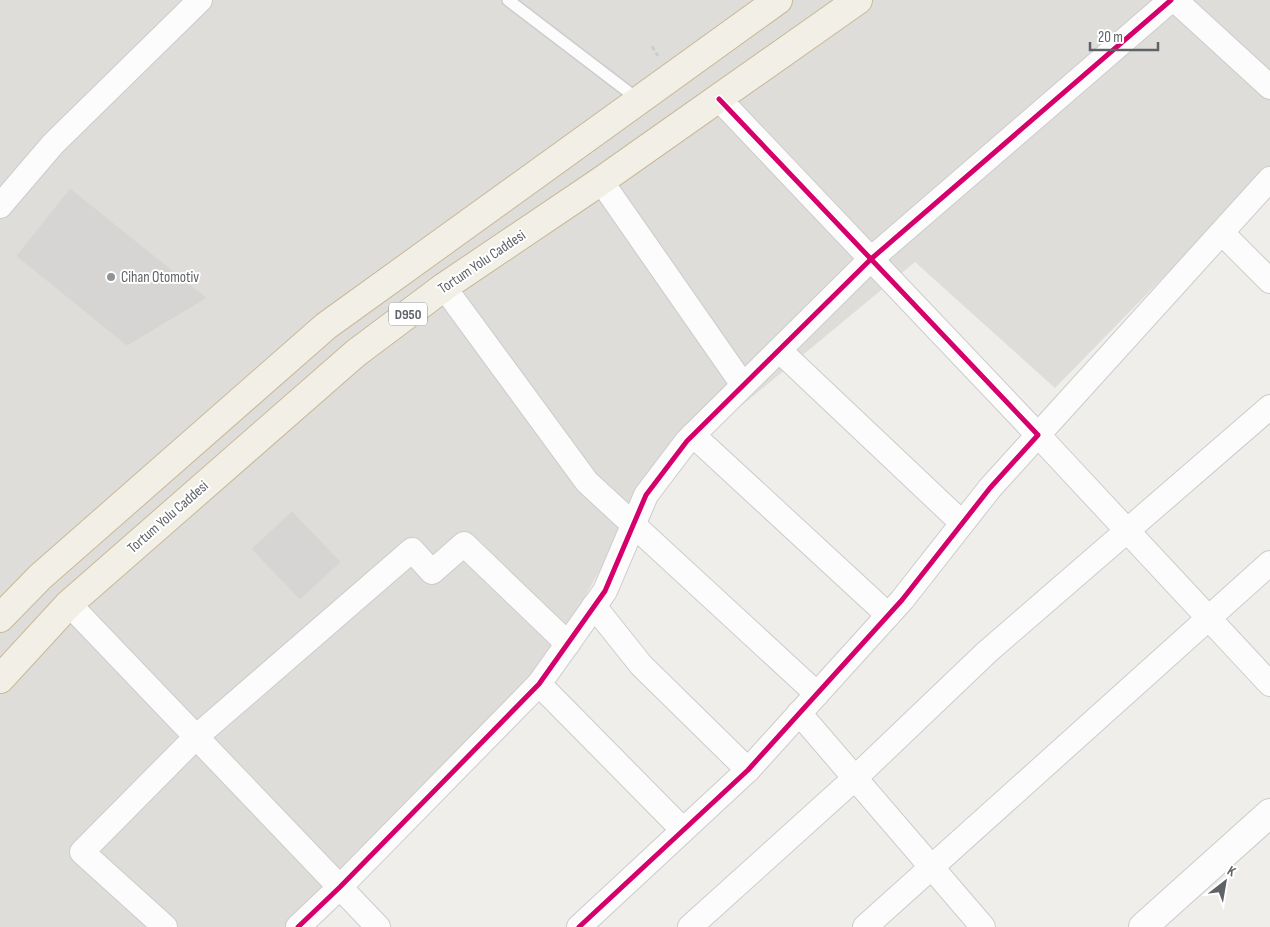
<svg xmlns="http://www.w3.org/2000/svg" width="1270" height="927" font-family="'Sofia Sans Condensed',sans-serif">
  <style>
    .industrial { fill: #dfddda }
    .building { fill: #d6d5d3; stroke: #deddd9 }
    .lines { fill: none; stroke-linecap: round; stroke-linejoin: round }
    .service-casing { stroke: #cbcccc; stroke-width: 14 }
    .minor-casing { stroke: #cbcccc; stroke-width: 26 }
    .tertiary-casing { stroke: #cbcccc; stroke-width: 30 }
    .trunk-casing { stroke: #c8b996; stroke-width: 30 }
    .path { stroke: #cacfcc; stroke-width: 3; stroke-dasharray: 5 2.5; stroke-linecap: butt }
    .service { stroke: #fdfcfc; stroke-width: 11 }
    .minor { stroke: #fdfcfc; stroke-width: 24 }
    .tertiary { stroke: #fdfcfc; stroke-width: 28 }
    .trunk { stroke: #f2f0e6; stroke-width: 28 }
    .cycleway-casing { stroke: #fff; stroke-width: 8 }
    .cycleway { stroke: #d6006c; stroke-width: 5 }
    .poi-dot { fill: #919496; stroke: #fff; stroke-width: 2 }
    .labels { text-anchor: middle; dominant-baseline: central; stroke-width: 4; stroke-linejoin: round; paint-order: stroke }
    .shield { fill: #fff; stroke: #8f9295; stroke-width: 1 }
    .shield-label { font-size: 14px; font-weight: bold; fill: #5f6368 }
    .street-label { font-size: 15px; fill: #5f6368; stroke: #fff }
    .poi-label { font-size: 15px; fill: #5f6368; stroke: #fff; text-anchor: start }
  </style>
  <rect width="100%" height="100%" fill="#efeeea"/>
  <!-- industrial -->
  <path class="industrial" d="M0,0H1270V168L1055,388L915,262L648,483L555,651L286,927H0Z"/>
  <!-- building -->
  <g class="building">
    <path d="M70,188L207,298L127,346L16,256Z"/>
    <path d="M292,511L341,562L300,600L251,549Z"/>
  </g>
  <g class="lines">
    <defs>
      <path id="service" d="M508,0L639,100"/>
      <g id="minor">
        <path d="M1175,0L1270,87"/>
        <path d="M1270,179L1038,435L1270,684"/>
        <path d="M601,181L743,385"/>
        <path d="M0,206L53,144L200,0"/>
        <path d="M1222,233L1270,281"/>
        <path d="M444,287L587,482L817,694"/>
        <path d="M779,350L962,523"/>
        <path d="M693,435L888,615"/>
        <path d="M69,604L378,927"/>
        <path d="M594,606L641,665L748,770"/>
        <path d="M539,684L683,830"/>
        <path d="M799,713L983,927"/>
        <path d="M165,927L82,852L196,737L412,550L432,572L464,544L568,644"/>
        <path d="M298,927L340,887L539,684L605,591L646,495L687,441L871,259L1171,0"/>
        <path d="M579,927L748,770L902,600L990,488L1038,435L719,99"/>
        <path d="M690,927L854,779L987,652L1270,407"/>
        <path d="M865,927L1270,563"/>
      </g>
      <path id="tertiary" d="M1143,927L1270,813"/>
      <g id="trunk">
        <path d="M0,618L40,577L326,326L778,0"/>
        <path d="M0,679L69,604L356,353L444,287L601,181L858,0"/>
      </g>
    </defs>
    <!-- service casing -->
    <use href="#service" class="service-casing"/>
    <!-- minor casing -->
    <use href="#minor" class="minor-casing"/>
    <!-- tertiary casing -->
    <use href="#tertiary" class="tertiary-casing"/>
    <!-- trunk casing -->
    <use href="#trunk" class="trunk-casing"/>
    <!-- path -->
    <path class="path" d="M652,46L658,56"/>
    <!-- service -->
    <use href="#service" class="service"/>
    <!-- minor -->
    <use href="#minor" class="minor"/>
    <!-- tertiary -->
    <use href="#tertiary" class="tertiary"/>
    <!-- trunk -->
    <use href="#trunk" class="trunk"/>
    <defs>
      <g id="cycleway">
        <path d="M298,927L340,887L539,684L605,591L646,495L687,441L871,259L1171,0"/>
        <path d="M579,927L748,770L902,600L990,488L1038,435L719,99"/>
      </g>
    </defs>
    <!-- cycleway casing -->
    <use href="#cycleway" class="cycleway-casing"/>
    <!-- cycleway -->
    <use href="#cycleway" class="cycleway"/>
  </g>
  <!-- markers -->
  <circle class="poi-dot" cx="111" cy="277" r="5"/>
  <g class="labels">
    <!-- shield labels -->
    <rect class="shield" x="389" y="302.5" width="38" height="23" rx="4"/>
    <g class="shield-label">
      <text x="408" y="314">D950</text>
    </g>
    <!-- street labels -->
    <g class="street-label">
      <text transform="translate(482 262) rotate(-34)">Tortum Yolu Caddesi</text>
      <text transform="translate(168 517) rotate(-41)">Tortum Yolu Caddesi</text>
    </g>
    <!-- poi labels -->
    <g class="poi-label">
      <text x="121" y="277">Cihan Otomotiv</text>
    </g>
  </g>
  <!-- north arrow -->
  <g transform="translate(1225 882) rotate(31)" stroke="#ffffff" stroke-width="4" paint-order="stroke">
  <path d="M0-4L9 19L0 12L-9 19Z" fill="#5f6368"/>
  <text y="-8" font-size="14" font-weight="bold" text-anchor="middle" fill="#5f6368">K</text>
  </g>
  <!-- scale -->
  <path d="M1090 42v8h68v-8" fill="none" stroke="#5f6368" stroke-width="2.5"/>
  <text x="1098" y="42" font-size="15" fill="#5f6368" stroke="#ffffff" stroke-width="4" paint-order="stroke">20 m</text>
</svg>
